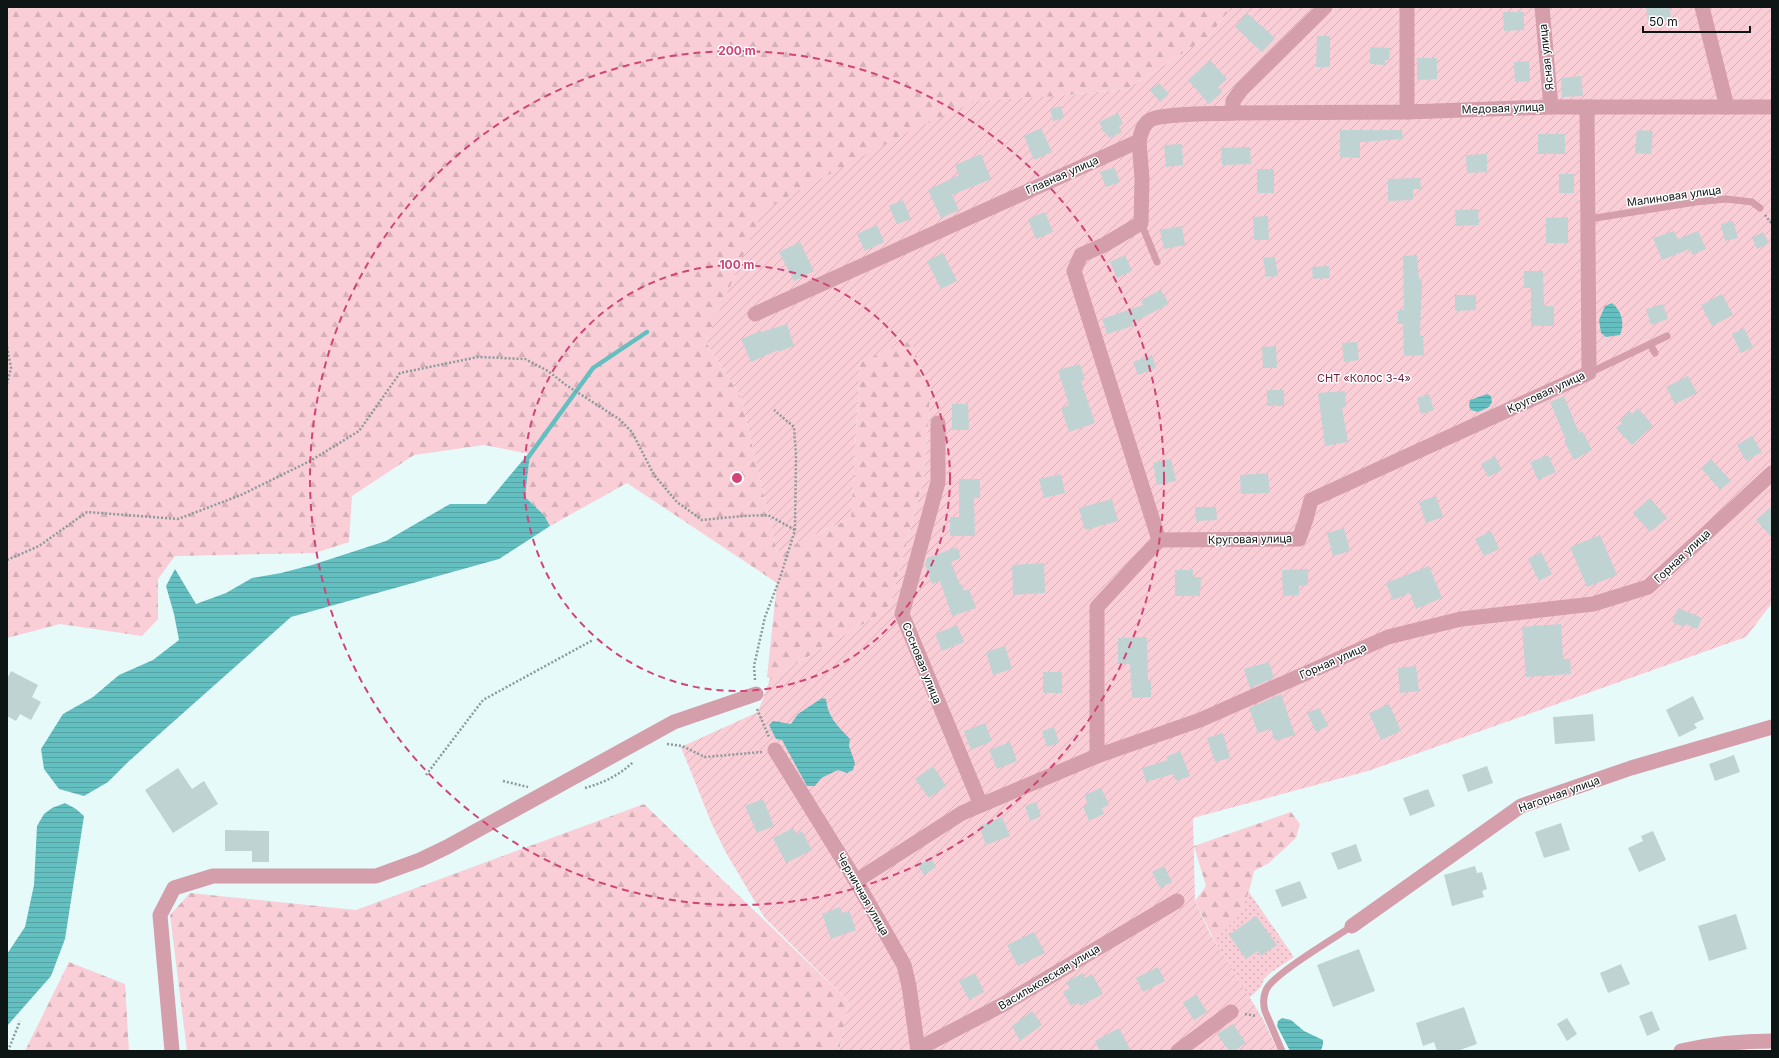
<svg xmlns="http://www.w3.org/2000/svg" width="1779" height="1058" font-family="Inter,sans-serif">
  <style>
    .grass { fill: url(#grass-dots) }
    .forest { fill: url(#forest-firs) }
    .garden { fill: url(#garden-furrows) }
    .water { fill: url(#water-rules) }
    .lines { fill: none; stroke-linecap: round; stroke-linejoin: round }
    .stream { stroke: #64bfc1; stroke-width: 4.5 }
    .building { fill: #c0d3d3 }
    .path { stroke: #8b9a9a; stroke-width: 2.5; stroke-dasharray: 2 2; stroke-linecap: butt }
    .service { stroke: #d49eab; stroke-width: 7 }
    .minor { stroke: #d49eab; stroke-width: 15 }
    .ring { fill: none; stroke: #d14576; stroke-width: 2; stroke-dasharray: 7 5 }
    .labels { text-anchor: middle; dominant-baseline: central; stroke-width: 3; stroke-linejoin: round; paint-order: stroke }
    .street-label { font-size: 11px; fill: #0e1515; stroke: #fff }
    .park-label { font-size: 11px; fill: #6f1d3a; stroke: #fff }
    .centre { fill: #d14576; stroke: #fff; stroke-width: 2 }
    .ring-label { font-size: 12px; text-anchor: middle; font-weight: bold; fill: #d14576; stroke: #fff; stroke-width: 3; stroke-linejoin: round; paint-order: stroke }
  </style>
  <defs>
    <pattern id="grass-dots" width="8" height="8" patternUnits="userSpaceOnUse"><rect width="8" height="8" fill="#faced7"/><path d="M2 2h.1M6 6h.1" fill="none" stroke="#d5b0b8" stroke-width="1.8" stroke-linecap="round"/></pattern>
    <pattern id="forest-firs" width="22" height="20" patternUnits="userSpaceOnUse"><rect width="22" height="20" fill="#faced7"/><path d="M5 1l3.5 6h-7zM16 11l3.5 6h-7z" fill="#d5b0b8"/></pattern>
    <pattern id="garden-furrows" width="10" height="10" patternUnits="userSpaceOnUse"><rect width="10" height="10" fill="#faced7"/><path d="M-1 1l2-2M0 10L10 0M9 11l2-2" fill="none" stroke="#d5b0b8"/></pattern>
    <pattern id="water-rules" width="6" height="5" patternUnits="userSpaceOnUse"><rect width="6" height="5" fill="#64bfc1"/><path d="M0 2.5h6" fill="none" stroke="#56a3a5"/></pattern>
  </defs>
  <rect width="100%" height="100%" fill="#e6fafa"/>
  <!-- grass -->
  <path class="grass" d="M1249,892L1294,957L1270,973L1264,979L1261,987L1249,998L1214,940L1225,930L1242,909Z"/>
  <!-- forest -->
  <g class="forest">
    <path d="M7,7H1232L1209,36L1128,89L1058,96L721,311L706,342L741,397L777,552L851,518L860,362L910,340L931,388L923,482L889,609L770,679L767,677L777,583L627,483L550,526L544,515L525,497L530,454L484,445L414,455L352,496L349,542L315,553L175,556L158,579V619L142,636L60,624L7,638Z"/>
    <path d="M644,804L849,1002L839,1051H187L170,915L190,893L356,910Z"/>
    <path d="M1291,812L1300,824L1296,838L1269,863L1254,871C1250,889 1245,909 1233,923C1227,929 1220,934 1214,940L1195,901L1206,886L1194,846Z"/>
    <path d="M69,962L125,984L129,1051H25Z"/>
  </g>
  <!-- garden -->
  <path class="garden" d="M1232,7H1772V603L1746,637L1368,771L1193,818L1195,901L1210,934L1263,1019L1278,1051H839L849,1002L764,917L725,851L711,822L681,747L758,712L770,679L889,609L923,482L931,388L910,341L860,362L851,518L777,552L741,397L706,342L763,210L904,134L976,101L1058,96L1128,89L1209,36Z"/>
  <!-- water -->
  <g class="water">
    <path d="M1612,303C1622,311 1625,324 1620,335L1606,337L1601,333L1599,320L1605,306Z"/>
    <path d="M1487,394L1491,396L1492,402L1489,407L1478,412L1471,410L1469,406L1470,400Z"/>
    <path d="M530,454L525,497L544,515L550,526L499,559L291,617L128,762L108,782L84,796L59,789L44,769L41,749L63,714L93,697L119,675L153,660L179,640L174,614L166,586L175,569L196,604L226,593L252,578L281,573L312,565L386,541L450,504H486L523,460Z"/>
    <path d="M822,698L826,699C828,718 838,726 850,739L849,746L855,763L853,770L847,773L838,770L821,778L815,786H807L782,740L776,739L769,725L773,721L791,724L798,714Z"/>
    <path d="M65,803L76,809L84,816L65,939L51,976L7,1026V954L25,927L34,885L37,826L44,814L52,808Z"/>
    <path d="M1282,1018L1291,1020L1304,1031L1323,1040V1044L1321,1051H1290L1277,1026L1278,1021Z"/>
  </g>
  <g class="lines">
    <!-- stream -->
    <path class="stream" d="M527,459L593,368L647,332"/>
  </g>
  <!-- building -->
  <g class="building">
    <path d="M1646,7H1670L1671,20L1648,22Z"/>
    <path d="M1503,12H1524V30L1504,31Z"/>
    <path d="M1247,13L1275,38L1262,52L1235,27Z"/>
    <path d="M1317,36H1330V67H1316Z"/>
    <path d="M1370,47L1390,48L1389,60H1385V65L1370,64Z"/>
    <path d="M1417,58H1437V79L1417,80Z"/>
    <path d="M1210,60L1227,79L1218,87L1222,92L1209,104L1188,80Z"/>
    <path d="M1529,61L1530,81L1515,82L1514,62Z"/>
    <path d="M1581,76L1583,96L1562,97L1561,78Z"/>
    <path d="M1159,83L1169,94L1160,102L1150,90Z"/>
    <path d="M1061,106L1064,118L1053,121L1050,109Z"/>
    <path d="M1118,113L1123,124L1119,126L1122,132L1109,138L1106,132L1104,133L1099,122Z"/>
    <path d="M1041,128L1052,152L1034,160L1024,136Z"/>
    <path d="M1340,130H1402L1403,139L1360,142V158L1340,157Z"/>
    <path d="M1637,130L1653,131L1651,154L1635,153Z"/>
    <rect x="1538" y="134" width="27" height="20"/>
    <path d="M1182,144L1183,165L1166,167L1164,145Z"/>
    <path d="M1250,147L1251,164L1222,165L1221,148Z"/>
    <path d="M981,154L991,179L952,195L959,210L941,218L928,190L959,175L955,165Z"/>
    <path d="M1487,154V172L1467,173L1466,155Z"/>
    <path d="M1114,167L1120,182L1106,187L1100,172Z"/>
    <rect x="1257" y="169" width="17" height="24"/>
    <rect x="1559" y="174" width="15" height="19"/>
    <path d="M1420,178L1421,189H1413V200L1388,201V179Z"/>
    <path d="M903,200L911,219L897,224L889,206Z"/>
    <path d="M1478,209L1479,225L1456,226L1455,210Z"/>
    <path d="M1045,212L1053,232L1036,239L1028,219Z"/>
    <path d="M1268,216L1269,240H1254L1253,217Z"/>
    <path d="M1568,217V243H1546V218Z"/>
    <path d="M1733,221L1738,238L1725,241L1721,224Z"/>
    <path d="M877,225L884,242L865,251L857,234Z"/>
    <path d="M1182,226L1185,245L1164,249L1160,230Z"/>
    <path d="M1674,231L1678,239L1698,231L1706,249L1692,255L1690,249L1662,260L1653,238Z"/>
    <path d="M1763,232L1769,243L1757,249L1752,238Z"/>
    <path d="M800,242L814,271L794,281L779,252Z"/>
    <path d="M943,253L957,281L941,289L927,261Z"/>
    <path d="M1125,255L1132,271L1117,278L1110,262Z"/>
    <path d="M1417,255L1419,279H1422L1420,336H1423L1424,355L1404,356L1403,324H1398V310H1404L1403,256Z"/>
    <path d="M1275,257L1278,276L1266,277L1263,258Z"/>
    <path d="M1329,266L1330,278L1313,279L1312,267Z"/>
    <path d="M1524,271H1543L1544,306H1554V326H1531V288H1524Z"/>
    <path d="M1161,290L1169,304L1132,323L1133,326L1107,334L1102,319L1143,305L1141,300Z"/>
    <path d="M1722,294L1733,315L1712,326L1701,305Z"/>
    <path d="M1455,295H1476V310L1455,311Z"/>
    <path d="M1663,304L1668,319L1651,325L1646,309Z"/>
    <path d="M787,324L794,346L778,352V350L751,362L741,339L761,331V332Z"/>
    <path d="M1744,328L1753,347L1741,353L1732,334Z"/>
    <path d="M1357,342L1359,360L1344,362L1342,343Z"/>
    <path d="M1276,346L1277,368H1263L1262,347Z"/>
    <path d="M1152,355L1156,368L1138,375L1133,362Z"/>
    <path d="M1080,364L1085,380L1081,381L1095,423L1069,432L1061,408L1069,405L1058,370Z"/>
    <path d="M1688,376L1697,393L1675,404L1666,387Z"/>
    <rect x="1267" y="390" width="17" height="16"/>
    <path d="M1345,391L1346,407L1342,408L1348,442L1325,446L1318,393Z"/>
    <path d="M1429,394L1434,410L1421,414L1417,398Z"/>
    <path d="M1564,396L1579,433L1582,431L1592,450L1574,460L1564,441L1566,440L1550,402Z"/>
    <path d="M952,404H968L969,430H952Z"/>
    <path d="M1638,408L1653,426L1632,445L1616,428L1622,423L1620,421L1630,411L1632,414Z"/>
    <path d="M1752,436L1762,452L1746,461L1737,445Z"/>
    <path d="M1548,455L1556,472L1538,480L1530,462Z"/>
    <path d="M1495,456L1502,470L1488,477L1481,464Z"/>
    <path d="M1171,459L1176,481L1157,485L1153,463Z"/>
    <path d="M1711,459L1731,481L1720,490L1701,468Z"/>
    <path d="M1268,473L1270,493L1241,494L1240,475Z"/>
    <path d="M1061,474L1065,493L1044,498L1039,479Z"/>
    <path d="M959,479H980V498H974L975,536H950V517H959Z"/>
    <path d="M1436,496L1443,517L1426,523L1419,502Z"/>
    <path d="M1650,498L1667,518L1650,532L1633,513Z"/>
    <path d="M1112,499L1118,521L1085,530L1079,508Z"/>
    <path d="M1772,506V538L1756,520Z"/>
    <path d="M1195,507H1216L1217,520L1196,521Z"/>
    <path d="M1344,528L1350,551L1333,556L1327,533Z"/>
    <path d="M1491,531L1499,549L1484,556L1475,539Z"/>
    <path d="M1600,535L1617,575L1587,587L1570,547Z"/>
    <path d="M957,547L961,558L951,562L960,585L962,584L964,591L969,589L976,608L952,616L940,581L932,584L925,564L927,558Z"/>
    <path d="M1541,552L1552,574L1539,581L1528,559Z"/>
    <path d="M1044,563L1045,593L1013,595L1012,565Z"/>
    <path d="M1429,566L1442,598L1416,609L1410,593L1393,600L1386,583Z"/>
    <path d="M1308,569V585L1299,586V595L1283,596L1282,570Z"/>
    <path d="M1175,570H1193V577H1201L1200,596H1175Z"/>
    <path d="M1678,608L1702,618L1697,629L1686,624L1684,627L1672,622Z"/>
    <path d="M1561,624L1563,659H1570L1571,674L1526,677L1522,627Z"/>
    <path d="M957,625L964,642L942,651L935,634Z"/>
    <path d="M1147,637L1148,681H1151V697L1132,698L1130,664H1118V638Z"/>
    <path d="M1005,646L1012,669L993,675L986,652Z"/>
    <path d="M1269,662L1274,678L1250,688L1244,669Z"/>
    <path d="M1416,666L1419,691L1400,693L1398,668Z"/>
    <path d="M11,671L38,685L32,697L41,702L31,720L20,714L16,721L7,716V679Z"/>
    <rect x="1043" y="672" width="19" height="21"/>
    <path d="M1281,694L1295,735L1275,741L1271,729L1258,733L1249,708Z"/>
    <path d="M1693,696L1704,719L1694,724L1697,728L1679,737L1666,710Z"/>
    <path d="M1389,704L1401,731L1381,740L1369,713Z"/>
    <path d="M1319,708L1328,726L1316,732L1307,713Z"/>
    <path d="M1593,714L1595,741L1555,744L1553,717Z"/>
    <path d="M985,723L992,741L971,750L964,731Z"/>
    <path d="M1054,727L1059,743L1047,747L1042,731Z"/>
    <path d="M1223,733L1230,758L1215,762L1207,738Z"/>
    <path d="M1010,742L1017,761L997,769L989,750Z"/>
    <path d="M1180,751L1190,776L1176,781L1173,774L1146,782L1142,768L1168,760L1166,757Z"/>
    <path d="M1734,755L1740,772L1715,781L1709,764Z"/>
    <path d="M933,766L946,786L929,798L915,779Z"/>
    <path d="M1487,766L1493,783L1468,792L1462,775Z"/>
    <path d="M178,768L192,789L204,781L218,804L173,833L145,790Z"/>
    <path d="M1101,788L1109,805L1102,808L1104,814L1089,821L1083,806L1088,804L1084,795Z"/>
    <path d="M1428,789L1435,806L1410,816L1403,798Z"/>
    <path d="M763,799L774,826L757,833L745,806Z"/>
    <path d="M1036,802L1041,816L1030,821L1025,806Z"/>
    <path d="M1002,817L1010,836L986,845L979,826Z"/>
    <path d="M1561,823L1570,850L1544,858L1535,832Z"/>
    <path d="M793,828L797,834L802,831L812,850L786,863L773,838Z"/>
    <path d="M225,830L269,831V862H252V851H225Z"/>
    <path d="M1653,831L1666,860L1639,872L1628,848L1643,841L1641,836Z"/>
    <path d="M1356,844L1362,861L1338,870L1331,853Z"/>
    <path d="M931,858L936,867L924,875L918,865Z"/>
    <path d="M1164,866L1172,882L1160,888L1152,872Z"/>
    <path d="M1475,866L1477,873L1482,872L1487,889L1482,891L1484,897L1452,906L1444,875Z"/>
    <path d="M1300,881L1307,898L1282,907L1275,890Z"/>
    <path d="M840,907L842,913L849,911L856,930L831,939L822,914Z"/>
    <path d="M1736,914L1747,949L1709,961L1698,926Z"/>
    <path d="M1256,916L1277,945L1261,956L1258,951L1246,959L1229,935Z"/>
    <path d="M1034,932L1045,953L1018,966L1007,945Z"/>
    <path d="M1359,949L1375,991L1333,1007L1317,965Z"/>
    <path d="M1621,964L1630,984L1608,993L1600,973Z"/>
    <path d="M1158,967L1165,981L1143,992L1136,978Z"/>
    <path d="M975,973L984,992L969,1000L959,981Z"/>
    <path d="M1083,973L1085,978L1092,974L1103,994L1080,1006L1078,1002L1071,1006L1063,992L1070,988L1066,982Z"/>
    <path d="M1196,994L1207,1012L1194,1020L1183,1003Z"/>
    <path d="M1464,1007L1477,1044L1457,1051H1437L1434,1042L1423,1046L1416,1023Z"/>
    <path d="M1032,1011L1042,1025L1020,1041L1012,1026Z"/>
    <path d="M1652,1011L1660,1030L1647,1036L1639,1016Z"/>
    <path d="M1567,1018L1577,1034L1567,1041L1557,1024Z"/>
    <path d="M1233,1024L1246,1043L1234,1051H1229L1217,1034Z"/>
    <path d="M1119,1028L1131,1051H1100L1095,1041Z"/>
  </g>
  <g class="lines">
    <!-- path -->
    <g class="path">
      <path d="M1765,215L1772,224"/>
      <path d="M7,347L11,368L7,384"/>
      <path d="M7,560L39,546L87,512L178,519L241,495L310,461L359,431L400,373L478,357L525,359L548,371L566,385L619,419L632,432L654,475L677,502L702,520L743,516L768,515L795,530"/>
      <path d="M755,680L754,666L765,617L780,578L795,530L796,455L794,427L774,410"/>
      <path d="M757,709L769,737"/>
      <path d="M667,744L682,746L705,757L762,752"/>
      <path d="M426,775L483,700L593,640"/>
      <path d="M503,781L528,787"/>
      <path d="M585,788C603,783 620,775 633,762"/>
      <path d="M1245,1014L1256,1016"/>
      <path d="M8,1051L20,1021"/>
    </g>
    <!-- service -->
    <g class="service">
      <path d="M1589,219L1696,202L1726,199L1752,202L1760,208"/>
      <path d="M1141,223L1157,262"/>
      <path d="M1650,344L1655,353"/>
      <path d="M1589,373L1667,336"/>
      <path d="M1282,1051L1265,1011C1263,1004 1263,997 1266,990C1273,974 1335,938 1352,926"/>
    </g>
    <!-- minor -->
    <g class="minor">
      <path d="M1407,7V112"/>
      <path d="M1542,7L1551,107"/>
      <path d="M1702,7L1727,107"/>
      <path d="M1233,113L1407,112L1551,107H1772"/>
      <path d="M1139,141L1142,179L1141,223L1104,245L1081,255L1074,271L1159,540L1299,539L1306,519L1311,500L1589,373L1587,107"/>
      <path d="M755,314L1139,141C1141,133 1143,124 1150,120C1163,113 1217,114 1233,113V101L1241,90L1325,7"/>
      <path d="M938,423V482L902,614L981,805"/>
      <path d="M1159,540L1097,607V756L1200,720L1388,637L1461,619L1593,604L1648,587L1772,473"/>
      <path d="M775,750L856,881L904,965L909,986L918,1051"/>
      <path d="M856,881L962,813L1097,756"/>
      <path d="M1352,926L1521,806L1631,768L1772,727"/>
      <path d="M918,1049L1002,1005L1177,901"/>
      <path d="M172,1051L160,915L174,888L213,876H376L420,860L447,847L674,722L756,694"/>
      <path d="M1178,1051L1231,1012"/>
      <path d="M1681,1051C1711,1044 1741,1041 1772,1041"/>
    </g>
  </g>
  <!-- distance rings -->
  <g class="ring">
    <circle cx="737" cy="478" r="213"/>
    <circle cx="737" cy="478" r="427"/>
  </g>
  <g class="labels">
    <!-- street labels -->
    <g class="street-label">
      <text transform="translate(1546 57) rotate(-96)">Ясная улица</text>
      <text transform="translate(1503 108) rotate(-2)">Медовая улица</text>
      <text transform="translate(1062 175) rotate(-24)">Главная улица</text>
      <text transform="translate(1674 196) rotate(-8)">Малиновая улица</text>
      <text transform="translate(1546 392) rotate(-25)">Круговая улица</text>
      <text transform="translate(1250 539) rotate(-1)">Круговая улица</text>
      <text transform="translate(1682 556) rotate(-43)">Горная улица</text>
      <text transform="translate(1333 661) rotate(-24)">Горная улица</text>
      <text transform="translate(922 663) rotate(68)">Сосновая улица</text>
      <text transform="translate(1559 794) rotate(-20)">Нагорная улица</text>
      <text transform="translate(863 894) rotate(60)">Черничная улица</text>
      <text transform="translate(1049 977) rotate(-31)">Васильковская улица</text>
    </g>
    <!-- park labels -->
    <g class="park-label">
      <text x="1364" y="378">СНТ «Колос 3-4»</text>
    </g>
  </g>
  <circle cx="737" cy="478" r="6" class="centre"/>
  <g class="ring-label">
    <text x="737" y="55">200 m</text>
    <text x="737" y="269">100 m</text>
  </g>
  <!-- border -->
  <rect width="1779" height="1058" fill="none" stroke="#0e1515" stroke-width="16"/>
  <!-- scale -->
  <path d="M1643 26v6h107v-6" fill="none" stroke="#0e1515" stroke-width="2"/>
  <text x="1649" y="26" font-size="12" fill="#0e1515" stroke="#ffffff" stroke-width="3" paint-order="stroke">50 m</text>
</svg>
